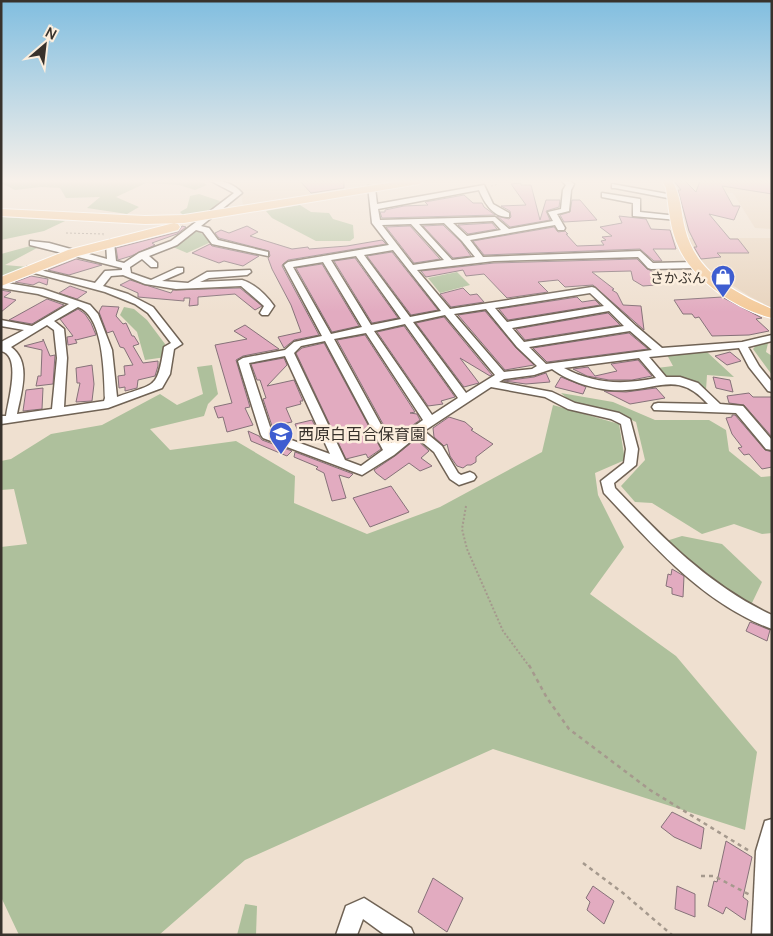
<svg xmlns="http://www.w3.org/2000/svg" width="773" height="936" font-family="Manrope,'Noto Sans JP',sans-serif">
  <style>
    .built { fill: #e8d4be }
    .green { fill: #aec09c }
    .building { fill: #e2abc0; stroke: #867279 }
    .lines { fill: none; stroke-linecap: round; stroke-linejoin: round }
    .minor-casing { stroke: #706355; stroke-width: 3 }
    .primary-casing { stroke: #fff; stroke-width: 2 }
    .path-far2 { stroke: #a5998d; stroke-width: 1; stroke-dasharray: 2 2; stroke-linecap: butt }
    .path-far1 { stroke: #a5998d; stroke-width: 2; stroke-dasharray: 2 2; stroke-linecap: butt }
    .path { stroke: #a5998d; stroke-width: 2.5; stroke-dasharray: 4 4; stroke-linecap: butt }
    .minor { fill: #fff; fill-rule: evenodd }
    .primary { fill: #f4ca9a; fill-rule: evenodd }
    .labels { text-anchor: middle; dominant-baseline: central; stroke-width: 5; stroke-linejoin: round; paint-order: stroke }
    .far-poi-label { font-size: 14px; fill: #38322c; stroke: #fceedd; text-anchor: end }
    .poi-label { font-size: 16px; fill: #38322c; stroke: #fceedd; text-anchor: start }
  </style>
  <rect width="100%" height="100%" fill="#efe0d0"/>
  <!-- built -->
  <g class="built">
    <path d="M231,181H341L337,191L243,205L239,185Z"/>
    <path d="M688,181H772V229L755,228L733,193L697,190Z"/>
    <path d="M688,238H772V308L749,296L726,281L722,282L699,259Z"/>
  </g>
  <!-- green -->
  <g class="green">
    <path d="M1,181H201L207,185L195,190L179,185L146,183L116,197L139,207L127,214L87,208L100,197L66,198L60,188L41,187L15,190L1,183Z"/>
    <path d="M199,194L220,201C213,213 196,213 183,215L180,212L187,208L190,196Z"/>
    <path d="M300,205L311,212L329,213L333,219L353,225L354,238L350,241H316L272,218L266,211Z"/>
    <path d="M1,217L65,221L44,231L1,240Z"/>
    <path d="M197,231L206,236L211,242L187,253L173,247Z"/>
    <path d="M34,245L37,248L5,265L28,267L1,277V254Z"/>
    <path d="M457,272L470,285L440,293L428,278Z"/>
    <path d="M124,307L134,309L147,320L165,344L166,357L145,360L137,332L120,315Z"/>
    <path d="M759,342L768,343L766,352L772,356V375L753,349Z"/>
    <path d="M707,352L734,377L707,375L706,390C692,380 682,377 664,377L657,368L673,366L666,353Z"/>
    <path d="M212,365L218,394L208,404L204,416L150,429L170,450L236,441L295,476L294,503L367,534L440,507L542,452L553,405L619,424L625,460L595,473L598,495L624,547L590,594L676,656L757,752L745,830L493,749L245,860L159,935H19L1,897V547L27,544L14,489L1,490V461L11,459L51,434L102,425L160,394L177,405L203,394L197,367Z"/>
    <path d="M561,393L613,402L655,420H709L726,430L729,451L761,477L772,476V533L762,534L734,524L702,534L652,503L635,502L621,486L645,460L636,422L614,412L570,401Z"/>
    <path d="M682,536L722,544L762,582L751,605L709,581L663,542Z"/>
    <path d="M245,904L257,906L256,935H237Z"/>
  </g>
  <!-- building -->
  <g class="building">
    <path d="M300,181H344V188L311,193Z"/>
    <path d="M674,181H685L696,192L700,181H772V194L722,186L733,206H740L734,220L709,214L730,239H738L749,253H717L721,257L701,259L694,247H697L689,231L678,190H681Z"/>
    <path d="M521,183V185H531L540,220L546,200H560L559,207L546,211L550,220L510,227L497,216L509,219L511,217L510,211L501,206L526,205L511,184Z"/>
    <path d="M464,195L473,203H482L484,207L495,215L382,218L380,212H385V210L404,206L428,205L425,202Z"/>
    <path d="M572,200H580L597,220L564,222L560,215L570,212Z"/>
    <path d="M619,216L646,219L651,229L670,230L676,249H653L662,261H654L640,249L484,255L473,241L554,227L558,232L565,231L568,234H566L577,246L604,245L601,241L606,240L602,237L612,236L600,227L622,223Z"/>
    <path d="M492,223L497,229L468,234L458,225Z"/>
    <path d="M443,225L461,242L471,256L453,258L423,226Z"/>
    <path d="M182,226L186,227L177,234L152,243L155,245L131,256L118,260L116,248L178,232Z"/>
    <path d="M247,226L258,232L250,236L292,249L308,247L309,249L347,246L382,240L386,244L288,260L283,264L282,266L319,335L294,340L284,348L278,337L301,332L291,305L272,269L268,258L270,256L269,251L219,238L215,233L221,230L229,233Z"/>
    <path d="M410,226L440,259L414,263L386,227Z"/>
    <path d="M210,244L212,246L259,256L243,266L224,261L219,263L192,253Z"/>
    <path d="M392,252L438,310L411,315L367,256Z"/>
    <path d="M355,258L398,318L372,323L334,261Z"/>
    <path d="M76,259L102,265L69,275L48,270Z"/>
    <path d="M637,259L647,269L652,271L656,285L643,286L633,280L631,271L592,272L614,289L612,290L617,293L623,305L641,306L644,330L593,285L565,287L558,280L538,282L548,292L507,298L484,274L466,276L463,270L426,277L421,271L494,263Z"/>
    <path d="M322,264L359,326L332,332L296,268Z"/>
    <path d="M31,276L48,279L47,285L39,282L33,285L15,282Z"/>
    <path d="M130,280L171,293L173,290L240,288L262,306L255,310L235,294L198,297V305L189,306L190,298H184V301L138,297V293L120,285Z"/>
    <path d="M70,286L87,292L77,299L59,293Z"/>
    <path d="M463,288L470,295L477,294L484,302L451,307L440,294Z"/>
    <path d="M1,290L11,292L4,297L16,300L1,312Z"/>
    <path d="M577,297L582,302L595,300L600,305L508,320L499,309Z"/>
    <path d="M722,297L762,318L756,319L769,331L749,335L712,336L699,317L695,318L692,314H683L674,300Z"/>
    <path d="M47,299L64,305L32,324L9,320Z"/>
    <path d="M102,306L119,307L116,316L123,324L126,323L132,336H134L139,344L133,346L143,363L158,361V366L155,376L138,380L137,388L125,391V387L119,388L118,376L125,375L124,366L133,365L124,348L120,347L113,331L107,333L99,312Z"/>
    <path d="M78,309L85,314L91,323L96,335L76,340L75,339L77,343L68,345L67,337L73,336L60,319Z"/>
    <path d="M485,311L516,348L534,365L505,370L458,315Z"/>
    <path d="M608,313L620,325L525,340L516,329Z"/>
    <path d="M444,317L492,375L490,376L460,358L479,383L464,387L416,323Z"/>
    <path d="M245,325L279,349L243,356L236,360L250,407L245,408L253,425L227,432L223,417L218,418L214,407L232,403L215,345L247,339L234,331Z"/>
    <path d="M404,326L455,397L441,401L443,404L428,406L377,332Z"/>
    <path d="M629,333L648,349L547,362L533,348Z"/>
    <path d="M365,335L415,412L410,413L417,414L420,420L410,427L402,430L403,431L389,435L337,340Z"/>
    <path d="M43,339L50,356L55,355L53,384L36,386L38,376H41L42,350L24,346L43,341Z"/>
    <path d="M324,343L381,449L368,458L366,454L346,459L296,353L302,348Z"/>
    <path d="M730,352L741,361L727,365L715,356Z"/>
    <path d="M284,358L287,365L267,386L294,380L303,401H300L301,404L286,408L292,422L272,426L263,399L266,398L260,380H257L251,364Z"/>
    <path d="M638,360L652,376L632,380H609L587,376L573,369L588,367L595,376L617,371L611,364Z"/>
    <path d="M92,365L94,384L92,401L76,402L80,383H77L76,368Z"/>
    <path d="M546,373L550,382L526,384L504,381L534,377Z"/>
    <path d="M561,377L586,387L583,394L555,387Z"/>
    <path d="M713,377L730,380L733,392L716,388Z"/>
    <path d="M43,388L42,409L23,411L26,390Z"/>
    <path d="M656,388L665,398L630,404L604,391L626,392Z"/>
    <path d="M749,393L753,397H772V437L744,405L729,403L727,396Z"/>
    <path d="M732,415H735L765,450L772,452V467L762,469L749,454L744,455L738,448L742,447L732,434L726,418L732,417Z"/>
    <path d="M449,417L465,422L473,429L471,430L493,444L476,457V462L471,465H467L463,468L457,466L450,456L447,444L444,446L434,437L433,428Z"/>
    <path d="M312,420L318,432L300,436L295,424Z"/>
    <path d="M248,431L259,436L262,440L292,451L287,456L251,441Z"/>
    <path d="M416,439L429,451L421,458L432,466L420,471L409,463L385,480L376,473L374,470L395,456Z"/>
    <path d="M295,452L353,474L349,478L339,475L346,498L332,501L324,473L316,469L318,467L294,457Z"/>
    <path d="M391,486L409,512L370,527L353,498Z"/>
    <path d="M672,569L684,576L683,597L672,594V588L666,586L668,574L671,575Z"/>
    <path d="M750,622L770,630L767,641L746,631Z"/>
    <path d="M672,812L704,828L701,849L674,837L661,827Z"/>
    <path d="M726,841L752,857L743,897L748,901L745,920L726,907L723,914L708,906L714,881L717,882Z"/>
    <path d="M433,878L463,898L447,932L418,912Z"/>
    <path d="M593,886L614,901L604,924L587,910L590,902L586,898Z"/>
    <path d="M677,886L695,894V917L675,909Z"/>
  </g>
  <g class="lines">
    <defs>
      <g id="minor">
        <path d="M211,181C222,180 234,184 242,193L201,226L209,228L218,240L268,252V256L212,244L203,232L196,230L177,245L149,256L157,263V267H151L142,259L130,267L131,273L151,280L177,268H183V272L162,281L188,283L207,272L250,270L251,272L247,275L209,278L200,282L242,280C255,284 266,295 274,306L268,315H262L260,313L264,306L241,286L176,289L145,284L123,275L111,276L103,286L128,294L153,307L182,344L174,349L170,374L162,388L108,408L1,424V416H6C8,401 22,355 1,351V342L24,330L1,326V320L32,326L69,304L38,294L1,288V282L43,289L90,305L98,314L112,350L117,397C156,383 157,390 164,347L171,343L148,313L135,304L105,292L23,270L27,267L95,283L105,271L122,270V268L30,245V241L49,243L107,259L106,243L110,240L114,243L116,261L124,263L139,253L171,241L234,193ZM78,307C104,316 104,375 105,398L104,401L64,407L67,358L64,329L54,321ZM47,325L54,330L57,358L52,409L17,414C21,393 32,362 11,347Z"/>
        <path d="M562,181H570L574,184L571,190L569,211L557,214L565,228L564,230H558L555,225L470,240L483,257L640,251L653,263L694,262L698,265L694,268L651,269L648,268L638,257L494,261L417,270L450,309L592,287L595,288L636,326L662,348L742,342L772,335V341L748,347L759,366L772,382V392L768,391L749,367L739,348L649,357L666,377H680L698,383L720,404L743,406L772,440V450L766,449L736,413L654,410L652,407L654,404L658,403L708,404C679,372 662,388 626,390C602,392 571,383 552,369L534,375L504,379L499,382L552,392L575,403L619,413L630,419L638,449L636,465L614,483L615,488C662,537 709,586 772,615V629C703,604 653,545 604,493L601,481L624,463L626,449L621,424L611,419L568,409L545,397L491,387L424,431L442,446L458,473L461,475L470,472L474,474L476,477L474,480L459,485L450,479L434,452L416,437L394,455L362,475L263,438L261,435L238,361L243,358L285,350L294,342L322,336L284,265L288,262L389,245L372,223L368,186L375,188L377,204L484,185L493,204L509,213V217C493,218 484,202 479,190L378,209L380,220L495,217L509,229L553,221L548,212L561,209L563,190L566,185ZM493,221L501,230L467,236L453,223ZM444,223L462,241L475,257L452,260L419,224ZM411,224L444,260L413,265L382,225ZM393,250L441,311L410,317L364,255ZM356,256L401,319L371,325L331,260ZM323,262L362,327L331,334L293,267ZM590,293L604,306L507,322L495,308ZM486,309L517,347L537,366L532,369L504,372L454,314ZM609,311L624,326L524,342L512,328ZM445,315L495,375L466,393L413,322ZM405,324L458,398L432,415L374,331ZM630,331L652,350L546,364L529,347ZM366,333L423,420L391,443L334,339ZM325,341L383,450L361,466L345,460L294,353L301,346ZM285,356L330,454L272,433L249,363ZM639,358L656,378C623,385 594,384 564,368Z"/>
        <path d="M612,184L673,195L677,197L673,199L615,188H612Z"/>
        <path d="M602,193L640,199V212L678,216L682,218L678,220L633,216V203L602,197Z"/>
        <path d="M772,819V935H752L756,851L765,821Z"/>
        <path d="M364,898L411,928L414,935H385L363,919L357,935H336L346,906Z"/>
      </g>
      <g id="primary">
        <path d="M401,181H424L419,184L184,223L145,224L1,216V209L145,216L184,215Z"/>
        <path d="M662,181H672C681,195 681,213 685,229C696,272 733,292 772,309V318C738,310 694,281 679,248C670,230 669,208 666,188Z"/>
        <path d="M174,223L178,224L180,227L178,230L78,256L1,286V277L68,250Z"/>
      </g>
    </defs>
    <!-- minor casing -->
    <use href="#minor" class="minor-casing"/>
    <!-- primary casing -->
    <use href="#primary" class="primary-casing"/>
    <!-- path-far2 -->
    <g class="path-far2">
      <path d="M491,186L496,185L497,181"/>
      <path d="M66,233L104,234L103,236"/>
    </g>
    <!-- path-far1 -->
    <path class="path-far1" d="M466,506L462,529L467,549L503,631L529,666"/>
    <!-- path -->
    <g class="path">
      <path d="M529,665L547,698L569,729L650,790L751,852"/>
      <path d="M583,863L623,893L672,935"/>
      <path d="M701,876H714L750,895"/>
    </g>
    <!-- minor -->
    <use href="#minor" class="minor"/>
    <!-- primary -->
    <use href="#primary" class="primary"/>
  </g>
  <!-- sky -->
  <linearGradient id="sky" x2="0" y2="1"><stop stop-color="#81bee0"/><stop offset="0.58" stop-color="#f8f1ea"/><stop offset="1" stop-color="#f8f1ea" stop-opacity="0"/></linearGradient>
  <rect width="773" height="312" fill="url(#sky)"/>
  <!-- icons -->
  <defs>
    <symbol id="shop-pin" viewBox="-11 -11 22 30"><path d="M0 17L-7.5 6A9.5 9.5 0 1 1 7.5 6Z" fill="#3e5dd0" stroke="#fceedd"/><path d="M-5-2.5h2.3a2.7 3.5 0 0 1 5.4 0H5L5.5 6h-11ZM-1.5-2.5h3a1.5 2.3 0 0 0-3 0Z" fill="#fff"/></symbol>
    <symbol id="school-pin" viewBox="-11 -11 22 30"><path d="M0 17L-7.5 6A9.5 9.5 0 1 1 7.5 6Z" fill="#3e5dd0" stroke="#fceedd"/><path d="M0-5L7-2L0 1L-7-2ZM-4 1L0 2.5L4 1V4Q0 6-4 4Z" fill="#fff"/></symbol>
  </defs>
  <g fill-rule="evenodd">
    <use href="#shop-pin" x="709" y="263" width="28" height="38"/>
    <use href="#school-pin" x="267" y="420" width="28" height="38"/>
  </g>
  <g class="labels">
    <!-- far-poi labels -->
    <g class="far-poi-label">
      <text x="706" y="277">さかぶん</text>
    </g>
    <!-- poi labels -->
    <g class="poi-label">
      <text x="298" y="434">西原白百合保育園</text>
    </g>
  </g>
  <!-- border -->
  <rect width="773" height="936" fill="none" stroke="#38322c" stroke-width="5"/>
  <!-- north arrow -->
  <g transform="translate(45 45) rotate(28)" stroke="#fceedd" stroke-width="4" paint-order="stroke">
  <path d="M0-4L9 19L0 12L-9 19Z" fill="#38322c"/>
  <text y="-8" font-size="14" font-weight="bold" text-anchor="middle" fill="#38322c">N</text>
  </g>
</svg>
